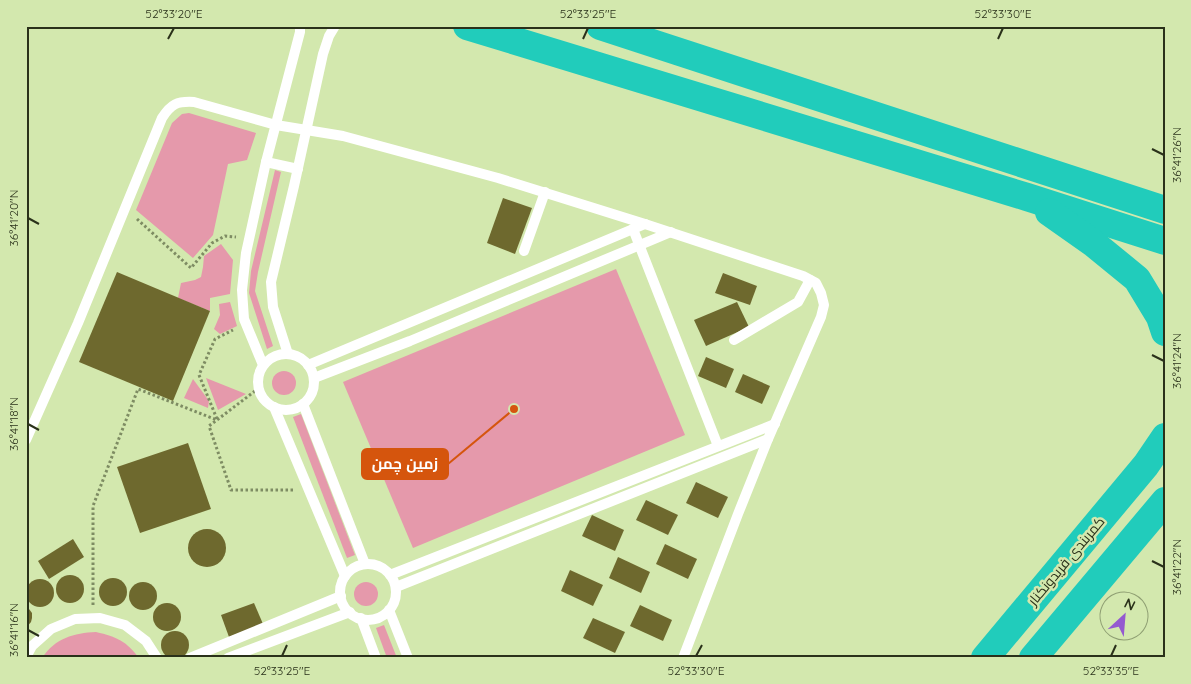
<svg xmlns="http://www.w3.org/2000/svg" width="1191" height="684" font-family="Quicksand,Cairo,sans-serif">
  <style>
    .green { fill: #e599ab }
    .building { fill: #6e692e }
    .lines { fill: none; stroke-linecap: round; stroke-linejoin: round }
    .path { stroke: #7e8c63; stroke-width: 3; stroke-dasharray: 2.5 2.5; stroke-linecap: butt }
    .lane { stroke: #fff; stroke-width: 10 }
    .highway { stroke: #21ccbb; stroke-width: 28 }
    .ticks { fill: none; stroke: #2a311a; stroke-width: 2 }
    .labels { text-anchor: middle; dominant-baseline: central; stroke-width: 5; stroke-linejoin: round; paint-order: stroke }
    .street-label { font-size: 14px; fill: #2a311a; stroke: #d3e8ae }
    .leader { fill: none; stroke: #d5550d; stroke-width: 2 }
    .callout-dot { fill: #d5550d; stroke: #d3e8ae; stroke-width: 2 }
    .callout { fill: #d5550d; stroke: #d5550d; stroke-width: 2 }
    .callout-label { font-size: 15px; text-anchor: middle; font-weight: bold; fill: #fff }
    .neatline { fill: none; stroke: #2a311a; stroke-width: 2 }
    .ticks-label { font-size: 12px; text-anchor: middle; fill: #2a311a }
  </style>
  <rect width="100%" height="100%" fill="#d3e8ae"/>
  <!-- green -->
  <g class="green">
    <path d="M189,113L256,133L247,160L228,164L213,235L193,258L136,210L172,123L182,114Z"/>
    <path d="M275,170L281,172L258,272L255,291L273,346L267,349L249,293L251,271Z"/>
    <path d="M221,244L233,260L230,294L210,298V311L178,298L181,283L195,280L201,277L203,267L204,256Z"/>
    <path d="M616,269L685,435L413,548L343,382Z"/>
    <path d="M230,302L237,326L220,334L214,329L220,315L219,304Z"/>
    <circle cx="284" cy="383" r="12"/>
    <path d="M206,378L246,394L218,410Z"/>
    <path d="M193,379L209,401L208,408L184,398Z"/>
    <path d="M301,414L355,555L347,558L293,417Z"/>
    <circle cx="366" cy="594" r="12"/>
    <path d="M384,625L397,658H387L376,628Z"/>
    <path d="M96,632C117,637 126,641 139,658H42C55,638 74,633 96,632Z"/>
  </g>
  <!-- building -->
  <g class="building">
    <path d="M503,198L532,208L515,254L487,243Z"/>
    <path d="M117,272L210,311L173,401L79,362Z"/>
    <path d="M723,273L757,286L750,305L715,293Z"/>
    <path d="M737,302L749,327L706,346L694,320Z"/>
    <path d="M706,357L734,369L726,388L698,376Z"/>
    <path d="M743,374L770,386L762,404L735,392Z"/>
    <path d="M188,443L211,509L140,533L117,467Z"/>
    <path d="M696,482L728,497L718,518L686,503Z"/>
    <path d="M646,500L678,515L668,535L636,520Z"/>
    <path d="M592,515L624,530L615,551L582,536Z"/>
    <circle cx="207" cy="548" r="19"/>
    <path d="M73,539L84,557L49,579L38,561Z"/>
    <path d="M665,544L697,559L688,579L656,564Z"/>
    <path d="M618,557L650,572L641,593L609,578Z"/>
    <path d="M570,570L603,585L593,606L561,591Z"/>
    <circle cx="70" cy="589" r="14"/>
    <circle cx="113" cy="592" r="14"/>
    <circle cx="40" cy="593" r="14"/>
    <circle cx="143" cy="596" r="14"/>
    <circle cx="167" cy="617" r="14"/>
    <path d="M254,603L263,624L229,637L221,615Z"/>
    <path d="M26,605L32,613V618L31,622L26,628Z"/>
    <path d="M640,605L672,620L663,641L630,626Z"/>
    <path d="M593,618L625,632L615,653L583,638Z"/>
    <circle cx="175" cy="645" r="14"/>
  </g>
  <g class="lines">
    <!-- path -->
    <g class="path">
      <path d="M137,219L191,268L212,243L225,236L236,237"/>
      <path d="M259,388L209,426L231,490H293"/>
      <path d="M217,419L199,375L215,339L233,330"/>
      <path d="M93,605V506L138,389L217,420"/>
    </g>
    <!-- lane -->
    <g class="lane">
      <path d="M266,162L298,169"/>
      <path d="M633,229L718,446"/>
      <path d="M524,251L545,192"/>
      <path d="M734,340L798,302L810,280"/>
      <path d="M288,354L273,307L271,282L294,186L323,54L329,36L335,26"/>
      <circle cx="286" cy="382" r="28"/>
      <path d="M263,365L244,319L242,290L246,253L266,162L300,32V26"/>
      <path d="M308,365L645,224"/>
      <path d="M314,378L410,341L671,232"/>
      <path d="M303,404L365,564"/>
      <path d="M274,407L345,576"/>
      <path d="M26,440L78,323L162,118C171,104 177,101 194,102L276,125L343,136L498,178L645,224L803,276L816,283L821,293L824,305L821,317L768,439L738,514L683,658"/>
      <circle cx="368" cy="592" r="28"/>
      <path d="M390,575L775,424"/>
      <path d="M396,587L768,439"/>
      <path d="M389,610L408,658"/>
      <path d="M361,618L376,658"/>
      <path d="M26,657L32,646L51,629L75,619L100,618L125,625L146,641L157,658"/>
      <path d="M190,658L341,596"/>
      <path d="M228,658L350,612"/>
    </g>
    <!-- highway -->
    <g class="highway">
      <path d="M467,26L1027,197L1165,241"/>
      <path d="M600,26L1165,210"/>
      <path d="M1049,212L1093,243L1137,279L1160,317L1165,332"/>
      <path d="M985,658L1146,465L1165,437"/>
      <path d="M1033,658L1165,501"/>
    </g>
  </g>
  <!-- ticks -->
  <path class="ticks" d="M168,39L174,28M583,39L588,28M998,39L1003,28M1152,149L1164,155M28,218L39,224M1152,355L1164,361M28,424L39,430M1152,561L1164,567M28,630L39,636M282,656L287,645M696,656L702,645M1111,656L1116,645"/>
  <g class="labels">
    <!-- street labels -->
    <g class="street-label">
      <text transform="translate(1066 561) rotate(-50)">کمربندی فریدونکنار</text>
    </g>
  </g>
  <!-- callouts -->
  <path class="leader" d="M514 409L448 464"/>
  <circle class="callout-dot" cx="514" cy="409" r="5"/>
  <rect class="callout" x="362" y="449" width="86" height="30" rx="5"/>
  <g class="callout-label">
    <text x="405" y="469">زمین چمن</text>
  </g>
  <!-- border -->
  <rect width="1191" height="684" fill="none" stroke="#d3e8ae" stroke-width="55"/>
  <!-- north arrow -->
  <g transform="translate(1124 616) rotate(26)"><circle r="24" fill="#d3e8ae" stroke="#8f9f73"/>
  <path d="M0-4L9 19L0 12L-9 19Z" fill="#9459d0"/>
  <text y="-8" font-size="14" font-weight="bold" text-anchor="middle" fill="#2a311a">N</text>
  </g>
  <rect x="28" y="28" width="1136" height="628" class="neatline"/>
  <g class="ticks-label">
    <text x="174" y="18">52°33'20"E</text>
    <text x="588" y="18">52°33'25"E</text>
    <text x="1003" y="18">52°33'30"E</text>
    <text transform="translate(1177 155) rotate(-90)" y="4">36°41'26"N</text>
    <text transform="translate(14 218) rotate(-90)" y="4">36°41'20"N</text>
    <text transform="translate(1177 361) rotate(-90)" y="4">36°41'24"N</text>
    <text transform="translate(14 424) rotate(-90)" y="4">36°41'18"N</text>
    <text transform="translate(1177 567) rotate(-90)" y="4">36°41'22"N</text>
    <text transform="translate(14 630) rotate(-90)" y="4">36°41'16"N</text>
    <text x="282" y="675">52°33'25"E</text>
    <text x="696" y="675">52°33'30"E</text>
    <text x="1111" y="675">52°33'35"E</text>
  </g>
</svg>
